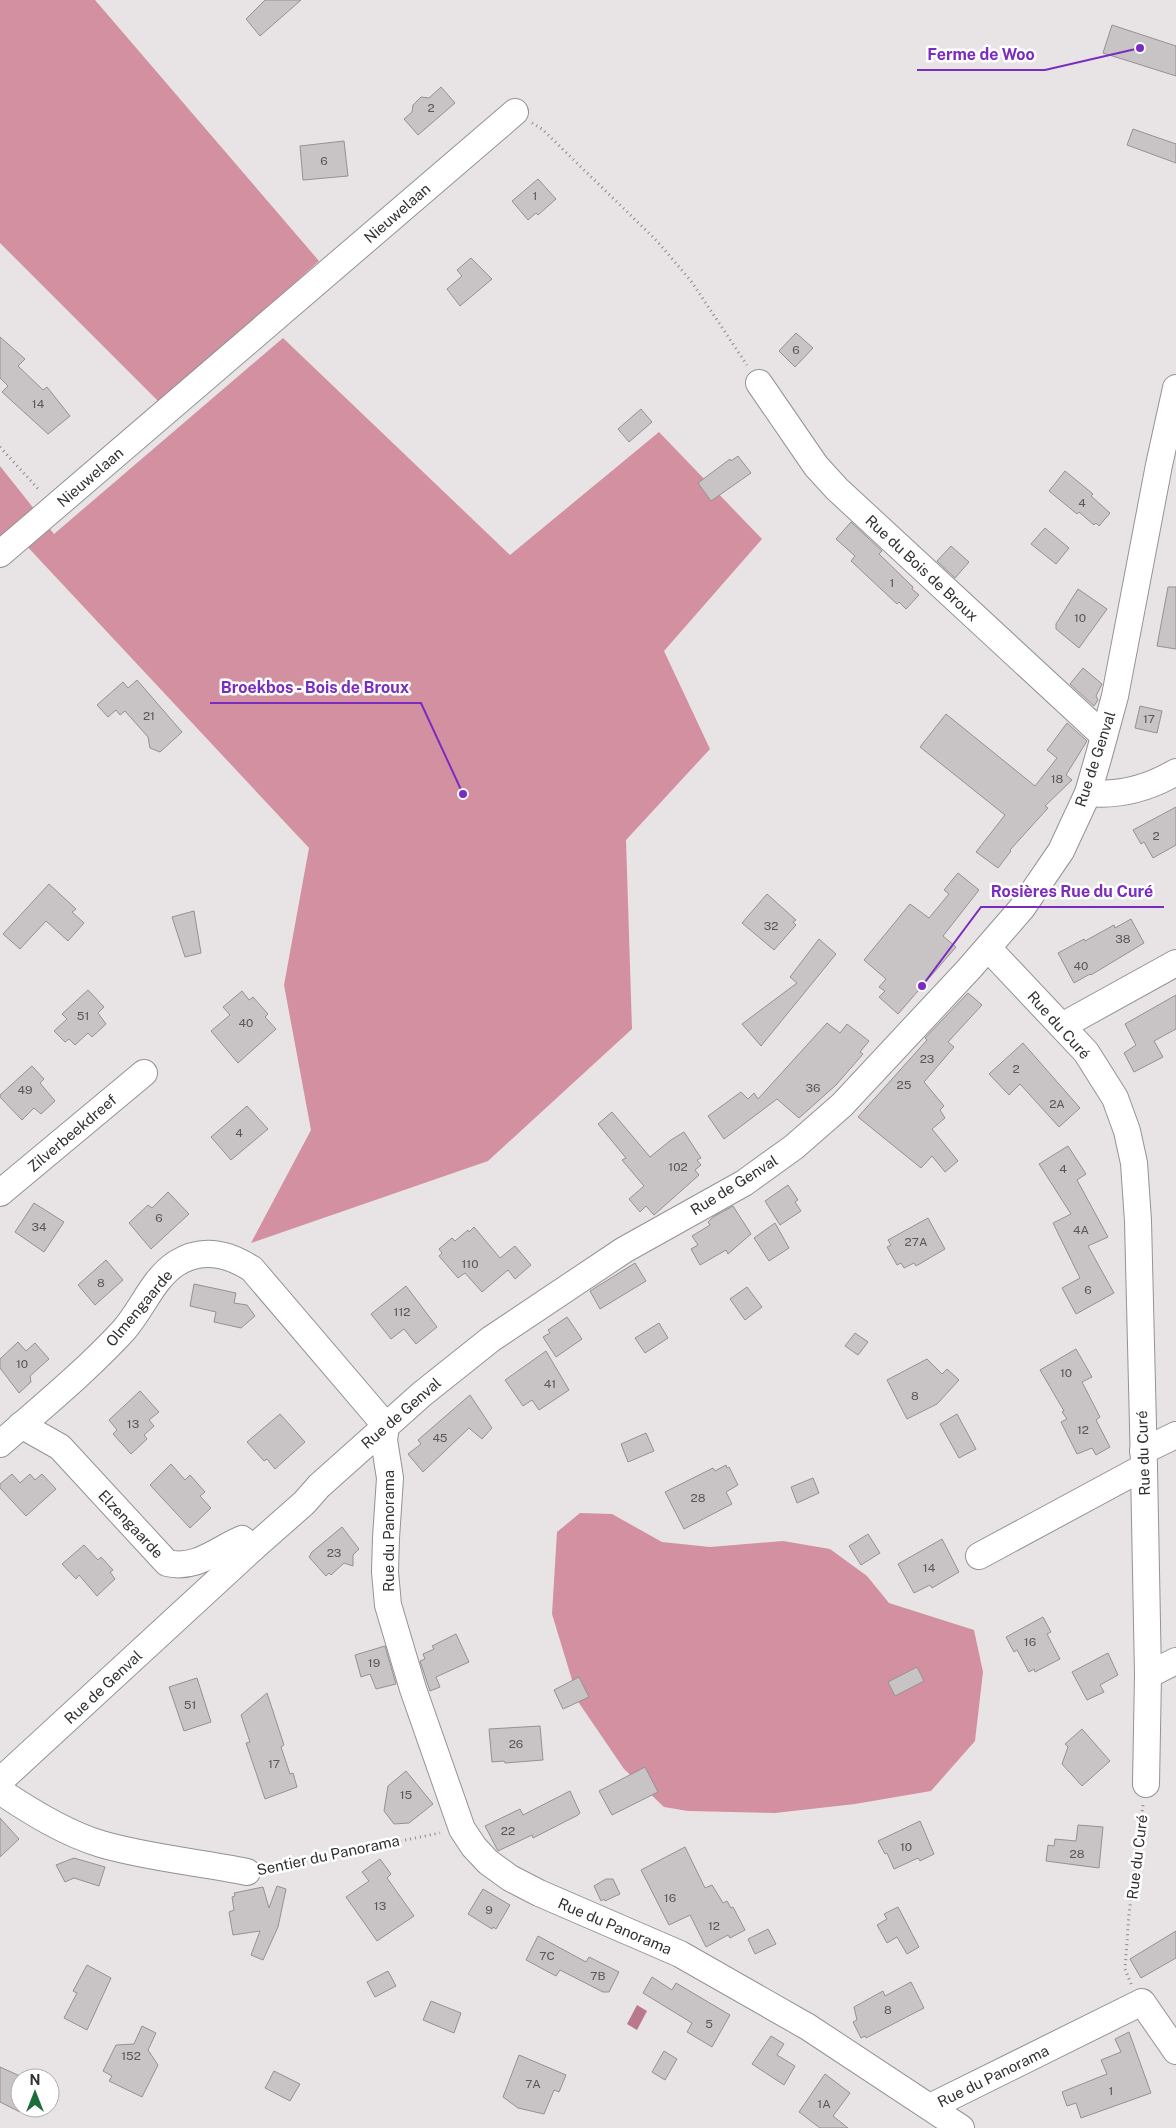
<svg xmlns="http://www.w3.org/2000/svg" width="1176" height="2128" font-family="'Public Sans',sans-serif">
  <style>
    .forest { fill: #d390a1 }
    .water { fill: #ba798a }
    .building { fill: #c8c4c5; stroke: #959192 }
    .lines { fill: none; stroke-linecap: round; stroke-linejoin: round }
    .minor-casing { stroke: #959292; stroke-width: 28 }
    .path { stroke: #8a8888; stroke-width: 3; stroke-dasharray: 1 4; stroke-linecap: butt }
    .minor { stroke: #fff; stroke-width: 26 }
    .labels { text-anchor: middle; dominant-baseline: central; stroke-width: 5; stroke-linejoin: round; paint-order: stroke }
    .number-label { font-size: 12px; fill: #585656 }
    .street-label { font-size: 15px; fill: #323131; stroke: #fff }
    .leader { fill: none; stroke: #7b2cbf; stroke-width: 2 }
    .callout-dot { fill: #7b2cbf; stroke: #fff; stroke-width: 2 }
    .callout-label { font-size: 16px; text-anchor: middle; font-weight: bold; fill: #7b2cbf; stroke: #fff; stroke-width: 5; stroke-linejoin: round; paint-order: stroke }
  </style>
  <rect width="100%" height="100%" fill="#e8e4e5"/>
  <!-- forest -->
  <g class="forest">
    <path d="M0,0H95L319,261L161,404L0,243Z"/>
    <path d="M283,338L510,555L659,432L762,539L664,651L710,749L626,840L632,1029L488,1161L251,1243L311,1130L284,985L309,848L23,542L0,562V466L54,534Z"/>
    <path d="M580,1513L612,1514L662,1542L710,1547L783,1541L830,1549L867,1576L889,1603L974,1630L983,1672L975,1741L931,1791L855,1804L775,1813L688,1811L664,1807L624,1769L579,1703L552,1614L557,1532Z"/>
  </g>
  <!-- water -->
  <path class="water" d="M637,2005L647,2011L637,2030L627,2024Z"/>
  <!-- building -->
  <g class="building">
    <path d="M265,0H301L260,36L246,19Z"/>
    <path d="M1112,25L1176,46V76L1103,53Z"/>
    <path d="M441,87L455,103L418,135L404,119L412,112L413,105L421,97L429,98Z"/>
    <path d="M1133,129L1176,144V163L1127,145Z"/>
    <path d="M344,141L348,176L303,180L300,146Z"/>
    <path d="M538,179L556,199L538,215L536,213L528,220L512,201Z"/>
    <path d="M471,258L492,279L460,306L447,289L462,276L457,270Z"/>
    <path d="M796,333L813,348L795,367L779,351Z"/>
    <path d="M0,337L25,359L18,366L43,390L47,387L70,416L48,434L2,392L8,386L0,378Z"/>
    <path d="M641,409L652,422L629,442L618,429Z"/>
    <path d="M738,456L751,473L711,501L698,483L730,459L731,461Z"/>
    <path d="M1065,471L1093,494L1091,496L1110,513L1099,526L1096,523L1094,525L1079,512L1077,514L1049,491Z"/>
    <path d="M851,522L882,551L879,554L913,587L912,589L919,595L906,609L899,602L897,604L851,561L855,556L836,539Z"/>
    <path d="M1045,528L1069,548L1056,564L1031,544Z"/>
    <path d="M951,546L969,562L955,578L937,561Z"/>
    <path d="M1168,587H1176V649L1157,646Z"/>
    <path d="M1078,589L1107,609L1079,648L1056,629V624Z"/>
    <path d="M1083,668L1102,684L1096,696L1098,700L1094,706L1070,684Z"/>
    <path d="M137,680L182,732L160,752L150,748L148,737L125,711L120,715L116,710L108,717L97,705L123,682L128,688Z"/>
    <path d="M1140,706L1162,711L1157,733L1135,728Z"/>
    <path d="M946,714L1035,786L1057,758L1047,750L1067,723L1087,741L1066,775L1072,780L1045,806L1048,808L1010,850L1011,851L998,868L976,852L1005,815L920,747Z"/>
    <path d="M1176,807V845L1153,858L1144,842L1141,844L1133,830Z"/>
    <path d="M958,873L979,890L943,936L956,947L898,1014L879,997L885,991L879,987L886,979L864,960L910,904L929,918L949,894L944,890Z"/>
    <path d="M49,884L76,909L72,912L84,923L68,941L46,921L20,949L3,934Z"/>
    <path d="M767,894L796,920L793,922L796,925L774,950L742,923Z"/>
    <path d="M194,911L201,953L185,957L172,917Z"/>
    <path d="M1131,919L1144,943L1091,975L1090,974L1074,983L1058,953L1084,939L1085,941L1114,925L1115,928Z"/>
    <path d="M819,939L836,954L761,1046L742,1024L797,983L790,977Z"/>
    <path d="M88,990L104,1007L98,1013L106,1024L92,1037L88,1033L75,1045L69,1039L65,1042L54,1031L67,1019L62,1014Z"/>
    <path d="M242,991L249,1000L253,997L268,1014L265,1017L276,1029L238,1063L211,1031L230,1015L223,1007Z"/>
    <path d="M968,993L982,1005L948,1042L954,1047L924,1082L944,1106L940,1110L945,1118L932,1129L958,1161L945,1172L932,1156L921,1168L858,1117L927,1040L925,1038Z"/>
    <path d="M1176,995V1029L1154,1041L1163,1057L1134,1072L1124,1053L1136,1045L1125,1024Z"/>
    <path d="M827,1023L840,1033L847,1024L869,1041L860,1052L863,1054L836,1085L799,1118L777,1099L724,1139L708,1116L741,1092L748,1099L754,1093L758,1099Z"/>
    <path d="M1023,1043L1080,1108L1059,1127L1020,1084L1009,1095L989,1074Z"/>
    <path d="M32,1066L44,1079L40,1083L55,1101L41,1114L34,1108L22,1120L0,1097V1095Z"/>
    <path d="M247,1106L268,1129L231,1160L211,1137Z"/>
    <path d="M612,1112L650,1157L671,1140L684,1132L701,1158L697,1160L701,1165L695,1170L699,1175L654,1215L646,1206L640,1212L629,1199L644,1186L622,1160L626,1158L598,1124Z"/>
    <path d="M1068,1146L1086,1174L1077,1180L1108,1237L1088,1246L1114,1293L1076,1314L1062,1288L1080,1278L1053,1223L1071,1214L1039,1164Z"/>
    <path d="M788,1185L798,1200L795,1202L801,1211L780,1225L765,1201Z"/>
    <path d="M168,1192L189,1214L151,1249L129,1223L148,1205L152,1208Z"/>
    <path d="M34,1203L64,1222L44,1252L15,1232Z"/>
    <path d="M733,1206L751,1234L728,1254L726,1250L700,1265L691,1249L698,1245L692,1236L710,1225L708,1222L713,1217Z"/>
    <path d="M928,1218L945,1249L916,1266L914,1263L904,1268L901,1263L897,1265L887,1247L891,1245L888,1240Z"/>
    <path d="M775,1223L789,1248L769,1261L754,1238Z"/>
    <path d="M474,1227L500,1258L515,1246L531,1265L515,1279L508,1270L482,1292L465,1273L458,1278L439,1256L442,1253L439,1249L452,1238L455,1241L468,1230L469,1232Z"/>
    <path d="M106,1260L123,1280L95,1305L78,1285Z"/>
    <path d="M635,1263L646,1281L600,1309L590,1291Z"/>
    <path d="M194,1284L236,1293L234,1303L247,1305L255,1316L241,1328L214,1322L216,1312L190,1306Z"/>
    <path d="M406,1286L437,1327L416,1344L404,1329L391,1339L371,1314Z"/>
    <path d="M747,1287L762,1307L745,1320L730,1299Z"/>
    <path d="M567,1317L582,1339L556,1357L543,1337L550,1333L548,1330Z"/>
    <path d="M659,1323L668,1338L645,1353L635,1338Z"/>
    <path d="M855,1333L868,1342L858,1355L845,1346Z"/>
    <path d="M18,1342L26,1351L35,1343L49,1359L30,1376L31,1382L19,1393L0,1368V1359Z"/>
    <path d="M1076,1349L1092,1377L1082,1382L1100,1417L1096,1420L1110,1447L1096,1455L1092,1448L1077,1454L1061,1422L1067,1419L1062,1412L1064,1411L1040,1370Z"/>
    <path d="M546,1351L569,1390L539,1410L532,1400L523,1406L505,1380Z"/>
    <path d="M927,1359L942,1374L947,1369L959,1380L937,1404L907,1419L887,1380Z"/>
    <path d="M140,1391L159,1412L149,1420L154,1426L144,1435L147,1439L131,1454L113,1434L117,1430L109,1420Z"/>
    <path d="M470,1395L492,1428L482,1439L469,1428L423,1472L408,1454L421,1444L418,1440Z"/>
    <path d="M280,1414L305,1442L275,1469L267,1459L264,1461L247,1442Z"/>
    <path d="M957,1414L976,1449L959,1458L940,1424Z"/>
    <path d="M646,1433L654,1451L628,1462L621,1444Z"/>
    <path d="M171,1464L185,1480L190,1475L205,1492L200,1496L211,1508L190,1528L150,1485Z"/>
    <path d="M726,1465L727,1468L729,1467L738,1485L726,1492L732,1504L684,1529L665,1492L713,1468L715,1471Z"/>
    <path d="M12,1474L20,1483L30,1474L35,1480L42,1474L56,1489L26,1516L0,1488V1484Z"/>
    <path d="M813,1478L819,1493L797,1503L791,1487Z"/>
    <path d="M342,1527L359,1549L353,1555V1566L344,1563L331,1575L329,1573L326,1576L309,1557L312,1552Z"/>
    <path d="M868,1534L880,1553L861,1565L849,1546Z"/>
    <path d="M942,1539L959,1572L932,1588L930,1585L914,1593L898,1564Z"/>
    <path d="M84,1545L98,1560L101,1557L113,1570L110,1572L115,1579L97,1596L79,1575L76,1579L62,1564Z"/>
    <path d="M1043,1617L1051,1632L1047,1634L1060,1659L1035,1672L1034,1669L1029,1672L1017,1650L1014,1652L1006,1637Z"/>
    <path d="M456,1634L469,1662L436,1677L440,1687L430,1691L420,1661L425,1659L423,1654L434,1649L432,1646Z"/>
    <path d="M385,1646L396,1684L376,1689L370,1674L361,1677L355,1655Z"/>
    <path d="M1108,1653L1118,1675L1100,1685L1104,1692L1087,1700L1072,1672Z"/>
    <path d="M917,1667L924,1681L895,1696L888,1682Z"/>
    <path d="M579,1677L589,1697L563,1709L554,1690Z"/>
    <path d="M197,1678L211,1722L184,1731L169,1687Z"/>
    <path d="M267,1693L284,1745L281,1747L290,1774L293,1773L297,1787L265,1799L246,1743L250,1742L241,1715Z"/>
    <path d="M540,1726L543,1760L505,1763L504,1761L492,1762L489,1729Z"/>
    <path d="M1082,1729L1110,1761L1082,1786L1062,1764L1068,1747L1065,1744Z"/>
    <path d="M645,1767L658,1792L612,1815L599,1791Z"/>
    <path d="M406,1771L433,1804L409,1823L394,1824L384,1811L388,1786Z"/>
    <path d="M570,1791L580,1813L578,1815L533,1838L532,1835L498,1851L485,1826L520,1809L523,1815Z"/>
    <path d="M0,1818L19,1839L0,1857Z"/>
    <path d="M920,1821L934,1854L920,1861L918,1858L894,1869L887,1853L885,1854L878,1841Z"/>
    <path d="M1078,1825L1103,1827L1099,1868L1046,1861L1048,1845L1054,1846L1055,1839L1076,1841Z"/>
    <path d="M685,1847L705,1888L712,1885L723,1903L727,1901L731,1908L733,1907L745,1930L730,1938L728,1935L706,1947L690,1915L669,1925L641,1870Z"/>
    <path d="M74,1858L105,1867L99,1886L74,1878L65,1882L56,1865Z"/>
    <path d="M380,1859L391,1874L387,1878L414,1916L377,1941L346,1897L369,1881L362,1872Z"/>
    <path d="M606,1879H613L620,1894L605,1901L604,1899L601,1901L594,1886Z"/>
    <path d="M277,1886L286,1889L278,1927L263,1960L251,1955L260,1931L233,1935L229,1912L234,1910L232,1897L235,1896L234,1893L263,1887L269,1908Z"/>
    <path d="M483,1889L510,1905L496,1929L493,1927L492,1929L468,1914Z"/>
    <path d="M898,1907L919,1947L907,1954L897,1937L887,1943L877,1925L887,1919L884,1914Z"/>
    <path d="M768,1929L776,1944L755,1954L748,1939Z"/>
    <path d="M1176,1931V1958L1141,1978L1130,1959Z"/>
    <path d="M538,1936L586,1962L589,1957L619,1972L609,1992H603L560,1970L556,1976L526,1960Z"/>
    <path d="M87,1965L111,1978L87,2030L64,2018L77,1993L73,1991Z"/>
    <path d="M388,1971L396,1986L375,1997L367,1982Z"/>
    <path d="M652,1977L672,1990L676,1983L730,2015L712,2047L687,2032L692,2023L643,1993Z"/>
    <path d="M911,1982L924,2008L866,2038L865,2036L861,2038L853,2022L857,2020L854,2007L883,1991L885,1996Z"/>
    <path d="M431,2001L461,2013L454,2033L423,2020Z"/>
    <path d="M142,2026L156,2033L148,2050L158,2065L142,2097L109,2081L112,2076L103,2071L116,2045L134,2044Z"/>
    <path d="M1129,2032L1151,2093L1081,2118L1076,2103L1067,2106L1062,2092L1107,2074L1101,2060L1121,2052L1115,2039Z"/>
    <path d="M771,2036L784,2044L777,2055L795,2066L784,2085L752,2064Z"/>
    <path d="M664,2051L677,2059L665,2080L652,2072Z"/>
    <path d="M519,2055L566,2075L559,2092L554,2090L544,2114L518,2108L503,2097Z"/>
    <path d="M0,2067L20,2076V2112L0,2102Z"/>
    <path d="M274,2071L300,2084L290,2101L265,2088Z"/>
    <path d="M825,2074L850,2093L833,2116L848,2128H820L799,2112Z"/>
  </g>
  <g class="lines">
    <defs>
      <g id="minor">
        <path d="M759,383L816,466L837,489L1104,736"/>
        <path d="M0,554L515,112"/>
        <path d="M1088,793C1119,796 1149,788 1176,772"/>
        <path d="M988,948L1086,1052L1115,1098L1127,1131L1134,1163L1138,1221L1144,1467L1148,1675L1146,1784"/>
        <path d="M1062,1026L1176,963"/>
        <path d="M0,1193L144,1073"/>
        <path d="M21,1425L60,1447L167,1563C196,1570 216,1550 242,1539L253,1548"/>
        <path d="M0,1444C42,1407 85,1372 123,1331C142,1310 153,1278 177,1263C203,1247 229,1254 252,1269L386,1426L384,1440L390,1478L386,1538L385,1572L388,1605L413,1689L462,1829L474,1847L488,1862L510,1878L539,1893L680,1954L808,2027L961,2128"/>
        <path d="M1143,1451L1176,1435"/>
        <path d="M979,1556L1144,1467"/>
        <path d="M1148,1675L1176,1661"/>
        <path d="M0,1781L253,1548L304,1503L319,1486L422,1394L491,1339L624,1250L744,1183L794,1147L842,1105L969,969L1022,908L1061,851L1088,793L1099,755L1115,696L1159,465L1176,388"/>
        <path d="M0,1791C31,1812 65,1833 101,1844C149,1858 199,1862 247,1872"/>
        <path d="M930,2107L1142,2002L1176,2051"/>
      </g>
    </defs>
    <!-- minor casing -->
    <use href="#minor" class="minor-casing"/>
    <!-- path -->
    <g class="path">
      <path d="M532,123L542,129L657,241L691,281L747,365"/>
      <path d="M0,447L40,491"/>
      <path d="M268,1868L440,1833"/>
      <path d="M1131,1984L1125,1969L1129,1914L1143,1805"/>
    </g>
    <!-- minor -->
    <use href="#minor" class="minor"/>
  </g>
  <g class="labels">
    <!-- number labels -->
    <g class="number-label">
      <text x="431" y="108">2</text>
      <text x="324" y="161">6</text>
      <text x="535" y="196">1</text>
      <text x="796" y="350">6</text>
      <text x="38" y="404">14</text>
      <text x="1082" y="503">4</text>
      <text x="892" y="583">1</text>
      <text x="1080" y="618">10</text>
      <text x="149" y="716">21</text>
      <text x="1149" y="719">17</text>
      <text x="1057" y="779">18</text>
      <text x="1156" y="836">2</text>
      <text x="771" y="926">32</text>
      <text x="1123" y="939">38</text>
      <text x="1081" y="966">40</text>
      <text x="83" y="1016">51</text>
      <text x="246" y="1023">40</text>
      <text x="927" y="1059">23</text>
      <text x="1016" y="1069">2</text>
      <text x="904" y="1085">25</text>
      <text x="813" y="1088">36</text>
      <text x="25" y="1090">49</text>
      <text x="1057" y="1104">2A</text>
      <text x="239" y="1133">4</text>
      <text x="678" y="1167">102</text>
      <text x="1063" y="1169">4</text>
      <text x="159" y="1218">6</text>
      <text x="39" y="1227">34</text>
      <text x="1081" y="1230">4A</text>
      <text x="916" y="1242">27A</text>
      <text x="470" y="1264">110</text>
      <text x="101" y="1283">8</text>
      <text x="1088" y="1290">6</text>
      <text x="402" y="1312">112</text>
      <text x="22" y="1364">10</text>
      <text x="1066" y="1373">10</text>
      <text x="550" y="1384">41</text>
      <text x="915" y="1396">8</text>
      <text x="133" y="1424">13</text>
      <text x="1083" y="1430">12</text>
      <text x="440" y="1438">45</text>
      <text x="698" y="1498">28</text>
      <text x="334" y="1553">23</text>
      <text x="929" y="1568">14</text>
      <text x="1030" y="1642">16</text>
      <text x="374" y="1663">19</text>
      <text x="190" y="1705">51</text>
      <text x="516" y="1744">26</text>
      <text x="274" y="1764">17</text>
      <text x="406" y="1795">15</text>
      <text x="508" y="1831">22</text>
      <text x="906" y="1847">10</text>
      <text x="1077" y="1854">28</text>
      <text x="670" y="1898">16</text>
      <text x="380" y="1906">13</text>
      <text x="489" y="1910">9</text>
      <text x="714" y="1926">12</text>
      <text x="547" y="1956">7C</text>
      <text x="598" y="1976">7B</text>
      <text x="888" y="2010">8</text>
      <text x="709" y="2024">5</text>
      <text x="131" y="2056">152</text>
      <text x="533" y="2084">7A</text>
      <text x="1111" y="2091">1</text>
      <text x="824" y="2104">1A</text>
    </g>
    <!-- street labels -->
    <g class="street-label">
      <text transform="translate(397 213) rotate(-41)">Nieuwelaan</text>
      <text transform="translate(90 477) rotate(-41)">Nieuwelaan</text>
      <text transform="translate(922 568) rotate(43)">Rue du Bois de Broux</text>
      <text transform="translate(1095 759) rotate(-72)">Rue de Genval</text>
      <text transform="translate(1059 1025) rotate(48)">Rue du Curé</text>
      <text transform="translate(72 1133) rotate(-40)">Zilverbeekdreef</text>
      <text transform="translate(734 1185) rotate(-32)">Rue de Genval</text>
      <text transform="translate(139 1308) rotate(-50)">Olmengaarde</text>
      <text transform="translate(401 1413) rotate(-41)">Rue de Genval</text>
      <text transform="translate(1143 1453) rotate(-92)">Rue du Curé</text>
      <text transform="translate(131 1524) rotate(47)">Elzengaarde</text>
      <text transform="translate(388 1531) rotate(-90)">Rue du Panorama</text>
      <text transform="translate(103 1687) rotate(-43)">Rue de Genval</text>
      <text transform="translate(328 1855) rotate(-12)">Sentier du Panorama</text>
      <text transform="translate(1137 1857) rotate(-83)">Rue du Curé</text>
      <text transform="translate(615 1926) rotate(23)">Rue du Panorama</text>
      <text transform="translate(993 2076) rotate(-26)">Rue du Panorama</text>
    </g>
  </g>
  <!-- callouts -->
  <path class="leader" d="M1140 48L1045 70H917M463 794L421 703H210M922 986L981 907H1164"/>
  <g class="callout-dot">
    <circle cx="1140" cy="48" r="5"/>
    <circle cx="463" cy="794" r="5"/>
    <circle cx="922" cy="986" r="5"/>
  </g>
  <g class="callout-label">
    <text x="981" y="60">Ferme de Woo</text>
    <text x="315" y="693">Broekbos - Bois de Broux</text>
    <text x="1072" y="897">Rosières Rue du Curé</text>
  </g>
  <!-- north arrow -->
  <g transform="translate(35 2093)"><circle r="24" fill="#ffffff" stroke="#adadad"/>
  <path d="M0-4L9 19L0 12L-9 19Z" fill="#1d6c3b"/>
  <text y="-8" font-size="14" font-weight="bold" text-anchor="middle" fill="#323131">N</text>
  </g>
</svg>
